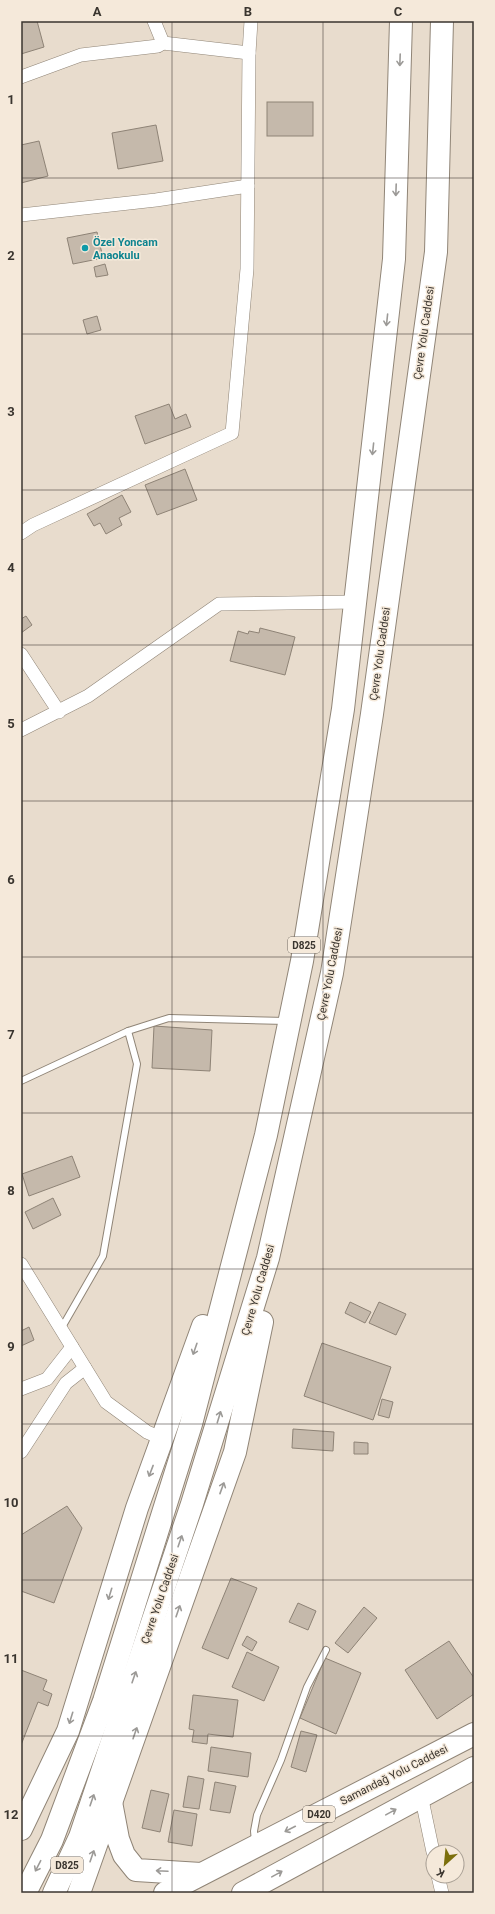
<svg xmlns="http://www.w3.org/2000/svg" width="495" height="1914" font-family="Roboto,sans-serif">
  <style>
    .building { fill: #c5b9ab; stroke: #8e8376 }
    .lines { fill: none; stroke-linecap: round; stroke-linejoin: round }
    .lane-casing { stroke: #908577; stroke-width: 8 }
    .street-casing { stroke: #908577; stroke-width: 14 }
    .highway-casing { stroke: #908577; stroke-width: 24 }
    .lane { stroke: #fff; stroke-width: 6 }
    .street { stroke: #fff; stroke-width: 13 }
    .highway { stroke: #fff; stroke-width: 22 }
    .oneway { stroke: #9c9a97 }
    .grid { fill: none; stroke: #3a352f; stroke-width: 1; stroke-opacity: 0.55 }
    .culture-dot { fill: #0f9aa8; stroke: #f5e9da; stroke-width: 1.5 }
    .labels { text-anchor: middle; dominant-baseline: central; stroke-width: 3; stroke-linejoin: round; paint-order: stroke }
    .shield { fill: #f5e9da; stroke: #726b62; stroke-width: 1 }
    .shield-label { font-size: 10px; font-weight: bold; fill: #3a352f }
    .culture-label { font-size: 11px; font-weight: bold; fill: #0d838f; stroke: #f5e9da; text-anchor: start }
    .street-label { font-size: 11px; fill: #3a352f; stroke: #f5e9da }
    .neatline { fill: none; stroke: #3a352f; stroke-width: 1.5 }
    .grid-label { font-size: 13px; text-anchor: middle; font-weight: bold; fill: #3a352f }
  </style>
  <rect width="100%" height="100%" fill="#e8dccd"/>
  <!-- building -->
  <g class="building">
    <path d="M21,21H37L44,47L21,54Z"/>
    <rect x="267" y="102" width="46" height="34"/>
    <path d="M156,125L163,161L118,169L112,133Z"/>
    <path d="M39,141L48,176L21,183V145Z"/>
    <path d="M97,232L103,258L73,264L67,238Z"/>
    <path d="M105,264L108,275L96,277L94,267Z"/>
    <path d="M97,316L101,330L87,334L83,320Z"/>
    <path d="M169,404L175,419L186,414L191,427L145,444L135,416Z"/>
    <path d="M185,469L197,500L157,515L145,485Z"/>
    <path d="M122,495L131,512L119,518L122,525L106,534L100,523L94,526L87,514Z"/>
    <path d="M26,616L32,625L21,633V619Z"/>
    <path d="M260,628L295,637L285,675L230,661L238,631L248,634L249,631L259,633Z"/>
    <path d="M154,1026L212,1030L210,1071L152,1068Z"/>
    <path d="M72,1156L80,1177L29,1196L22,1174Z"/>
    <path d="M53,1198L61,1215L33,1229L25,1212Z"/>
    <path d="M350,1302L371,1312L365,1323L345,1313Z"/>
    <path d="M379,1302L406,1314L396,1335L369,1323Z"/>
    <path d="M29,1327L34,1340L21,1346V1331Z"/>
    <path d="M322,1343L391,1367L373,1420L304,1396Z"/>
    <path d="M382,1399L393,1402L389,1418L378,1415Z"/>
    <path d="M293,1429L334,1432L333,1451L292,1448Z"/>
    <path d="M354,1442L368,1443V1454H354Z"/>
    <path d="M67,1506L82,1528L54,1603L21,1591V1535Z"/>
    <path d="M231,1578L257,1588L228,1659L202,1648Z"/>
    <path d="M298,1603L316,1611L308,1630L289,1622Z"/>
    <path d="M364,1607L377,1618L348,1653L335,1643Z"/>
    <path d="M247,1636L257,1642L252,1651L242,1645Z"/>
    <path d="M449,1641L474,1678V1694L437,1719L405,1670Z"/>
    <path d="M247,1652L279,1667L264,1701L232,1687Z"/>
    <path d="M325,1658L361,1673L336,1734L300,1718Z"/>
    <path d="M21,1670L47,1680L43,1690L52,1694L48,1706L38,1702L21,1745Z"/>
    <path d="M193,1695L238,1700L233,1737L208,1734L207,1744L192,1742L194,1730L189,1729Z"/>
    <path d="M301,1731L317,1735L306,1772L291,1767Z"/>
    <path d="M211,1747L251,1753L248,1777L208,1771Z"/>
    <path d="M188,1776L204,1779L199,1809L183,1807Z"/>
    <path d="M215,1782L236,1786L230,1813L210,1810Z"/>
    <path d="M151,1790L169,1794L160,1832L142,1828Z"/>
    <path d="M174,1810L197,1814L192,1846L168,1842Z"/>
  </g>
  <g class="lines">
    <defs>
      <g id="lane">
        <path d="M128,1031L169,1018L286,1021"/>
        <path d="M21,1081L128,1031L137,1064L103,1256L61,1329"/>
        <path d="M255,1842L254,1831L257,1815L281,1760L307,1687L326,1650"/>
      </g>
      <g id="street">
        <path d="M154,21L163,43"/>
        <path d="M21,77L81,55L158,46L163,43L249,53"/>
        <path d="M21,215L156,200L248,186"/>
        <path d="M21,533L33,525L232,433L247,269L249,53L251,21"/>
        <path d="M21,654L59,712"/>
        <path d="M21,730L88,696L219,604L355,602"/>
        <path d="M21,1264L106,1402L147,1432L163,1439"/>
        <path d="M21,1389L47,1379L72,1347"/>
        <path d="M21,1452L66,1383L85,1368"/>
        <path d="M421,1795L433,1852"/>
        <path d="M438,1876L442,1893"/>
      </g>
      <g id="highway">
        <path d="M111,1802L118,1839L124,1855L136,1870L201,1874"/>
        <path d="M21,1829L68,1731L137,1508L203,1326"/>
        <path d="M25,1893L52,1840L104,1701L191,1424L266,1135L302,961L343,709L394,259L401,21"/>
        <path d="M54,1893L80,1837L192,1504L268,1258L332,973L372,714L436,252L442,21"/>
        <path d="M79,1893L235,1452L262,1322"/>
        <path d="M165,1893L474,1734"/>
        <path d="M243,1893L474,1768"/>
      </g>
    </defs>
    <!-- lane casing -->
    <use href="#lane" class="lane-casing"/>
    <!-- street casing -->
    <use href="#street" class="street-casing"/>
    <!-- highway casing -->
    <use href="#highway" class="highway-casing"/>
    <!-- lane -->
    <use href="#lane" class="lane"/>
    <!-- street -->
    <use href="#street" class="street"/>
    <!-- highway -->
    <use href="#highway" class="highway"/>
  </g>
  <!-- one-way arrows -->
  <defs><path id="oneway-shaft" d="M-6 0H5M1.5-3L5.5 0L1.5 3" fill="none" stroke-width="1.6" stroke-linecap="round" stroke-linejoin="round"/></defs>
  <g class="oneway">
    <use href="#oneway-shaft" transform="translate(400 60) rotate(92)"/>
    <use href="#oneway-shaft" transform="translate(396 190) rotate(92)"/>
    <use href="#oneway-shaft" transform="translate(387 320) rotate(96)"/>
    <use href="#oneway-shaft" transform="translate(373 449) rotate(96)"/>
    <use href="#oneway-shaft" transform="translate(195 1349) rotate(109)"/>
    <use href="#oneway-shaft" transform="translate(219 1417) rotate(-73)"/>
    <use href="#oneway-shaft" transform="translate(151 1471) rotate(111)"/>
    <use href="#oneway-shaft" transform="translate(222 1488) rotate(-70)"/>
    <use href="#oneway-shaft" transform="translate(180 1541) rotate(-71)"/>
    <use href="#oneway-shaft" transform="translate(110 1594) rotate(107)"/>
    <use href="#oneway-shaft" transform="translate(178 1611) rotate(-71)"/>
    <use href="#oneway-shaft" transform="translate(134 1677) rotate(-71)"/>
    <use href="#oneway-shaft" transform="translate(71 1718) rotate(107)"/>
    <use href="#oneway-shaft" transform="translate(135 1733) rotate(-71)"/>
    <use href="#oneway-shaft" transform="translate(92 1800) rotate(-71)"/>
    <use href="#oneway-shaft" transform="translate(391 1812) rotate(-29)"/>
    <use href="#oneway-shaft" transform="translate(290 1829) rotate(153)"/>
    <use href="#oneway-shaft" transform="translate(92 1856) rotate(-71)"/>
    <use href="#oneway-shaft" transform="translate(38 1866) rotate(117)"/>
    <use href="#oneway-shaft" transform="translate(162 1871) rotate(-177)"/>
    <use href="#oneway-shaft" transform="translate(277 1874) rotate(-29)"/>
  </g>
  <!-- grid -->
  <path class="grid" d="M172,21V1893M323,21V1893M21,178H474M21,334H474M21,490H474M21,645H474M21,801H474M21,957H474M21,1113H474M21,1269H474M21,1424H474M21,1580H474M21,1736H474"/>
  <!-- markers -->
  <circle class="culture-dot" cx="85" cy="248" r="4"/>
  <g class="labels">
    <!-- shield labels -->
    <g class="shield">
      <rect x="288" y="937" width="32" height="16" rx="3"/>
      <rect x="303" y="1806" width="32" height="16" rx="3"/>
      <rect x="51" y="1857" width="32" height="16" rx="3"/>
    </g>
    <g class="shield-label">
      <text x="304" y="945">D825</text>
      <text x="319" y="1814">D420</text>
      <text x="67" y="1865">D825</text>
    </g>
    <!-- culture labels -->
    <g class="culture-label">
      <text x="93" y="242">Özel Yoncam<tspan x="93" dy="13">Anaokulu</tspan></text>
    </g>
    <!-- street labels -->
    <g class="street-label">
      <text transform="translate(424 333) rotate(-82)">Çevre Yolu Caddesi</text>
      <text transform="translate(380 654) rotate(-82)">Çevre Yolu Caddesi</text>
      <text transform="translate(330 974) rotate(-79)">Çevre Yolu Caddesi</text>
      <text transform="translate(258 1290) rotate(-74)">Çevre Yolu Caddesi</text>
      <text transform="translate(160 1599) rotate(-71)">Çevre Yolu Caddesi</text>
      <text transform="translate(394 1775) rotate(-27)">Samandağ Yolu Caddesi</text>
    </g>
  </g>
  <!-- border -->
  <rect width="495" height="1914" fill="none" stroke="#f5e9da" stroke-width="44"/>
  <!-- north arrow -->
  <g transform="translate(445 1864) rotate(207)"><circle r="19" fill="#f5e9da" stroke="#aaa196"/>
  <path d="M0-3L7 15L0 10L-7 15Z" fill="#7c6f0c"/>
  <text y="-6" font-size="11" font-weight="bold" text-anchor="middle" fill="#3a352f">K</text>
  </g>
  <rect x="22" y="22" width="451" height="1870" class="neatline"/>
  <g class="grid-label">
    <text x="97" y="16">A</text>
    <text x="248" y="16">B</text>
    <text x="398" y="16">C</text>
    <text x="11" y="104">1</text>
    <text x="11" y="260">2</text>
    <text x="11" y="416">3</text>
    <text x="11" y="572">4</text>
    <text x="11" y="728">5</text>
    <text x="11" y="884">6</text>
    <text x="11" y="1039">7</text>
    <text x="11" y="1195">8</text>
    <text x="11" y="1351">9</text>
    <text x="11" y="1507">10</text>
    <text x="11" y="1663">11</text>
    <text x="11" y="1819">12</text>
  </g>
</svg>
